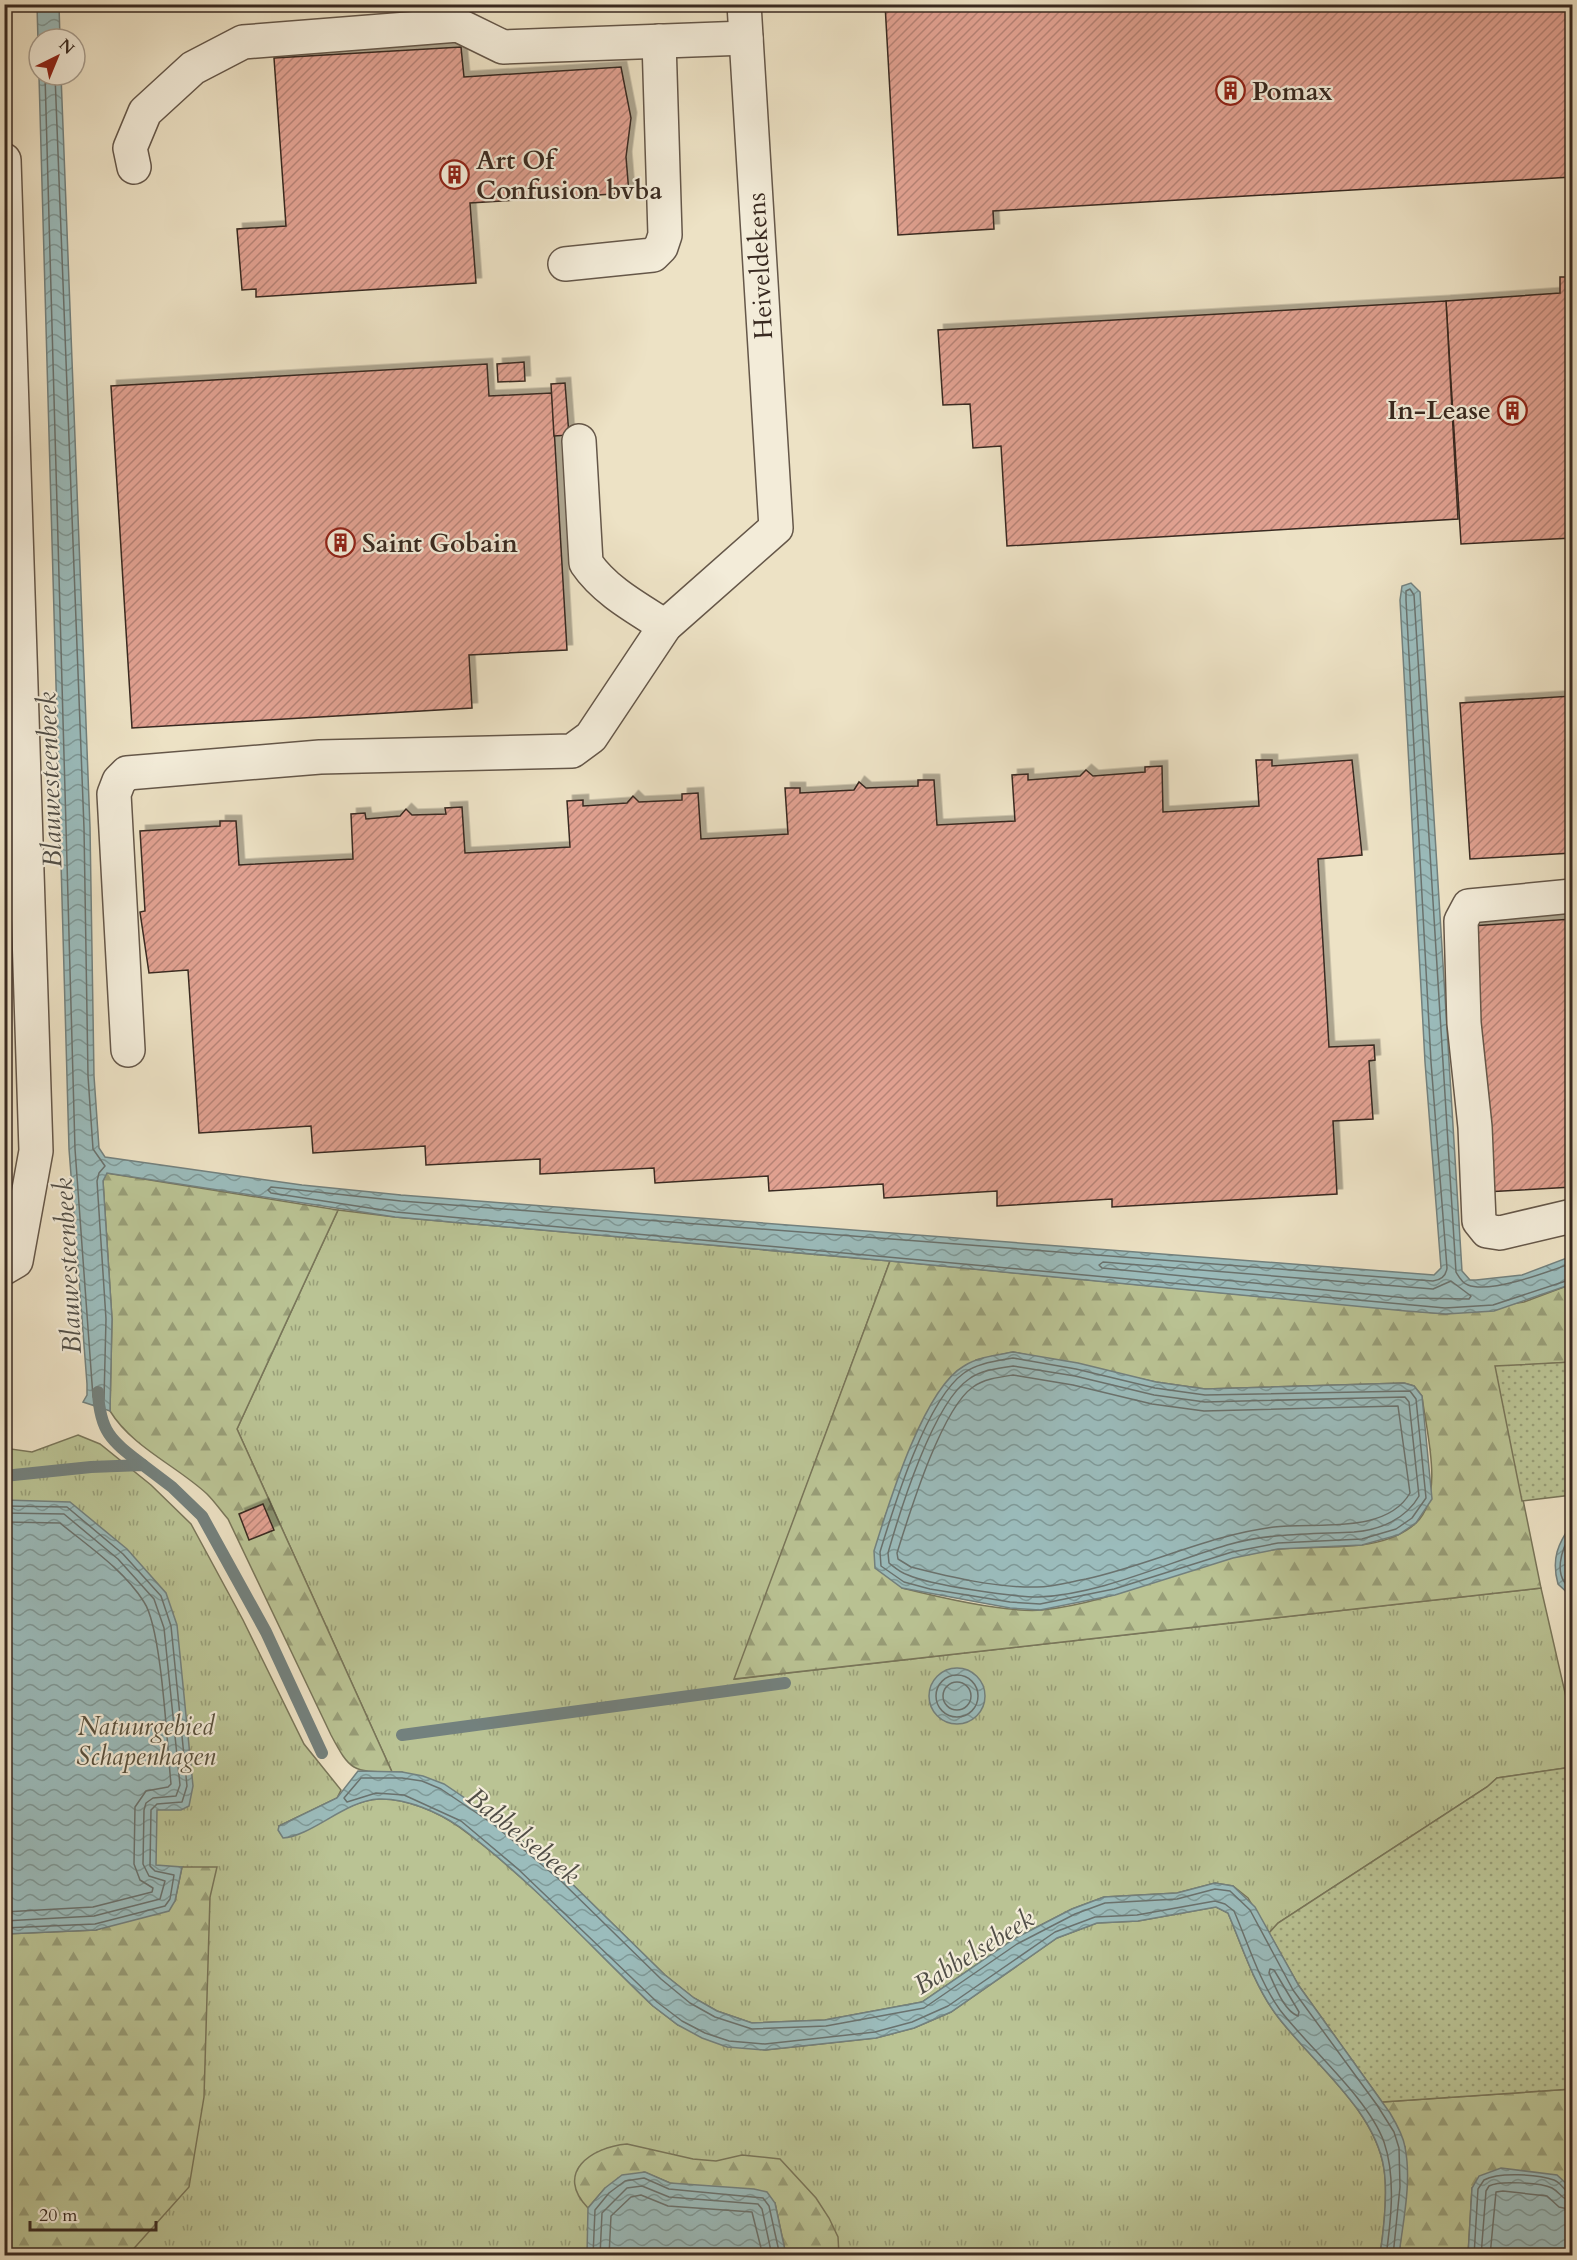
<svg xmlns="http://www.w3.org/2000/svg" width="1577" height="2260" font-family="Cardo,serif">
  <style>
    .grass { fill: url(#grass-tufts); stroke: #79765a; stroke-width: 1.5 }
    .forest { fill: url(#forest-firs); stroke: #79765a; stroke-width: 1.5; fill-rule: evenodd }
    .garden { fill: url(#garden-dots); stroke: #79765a; stroke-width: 1.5 }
    .water { fill: url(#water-waves); stroke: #73817e; stroke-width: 1.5 }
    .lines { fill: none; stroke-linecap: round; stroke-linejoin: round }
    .shore { stroke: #6a726e; stroke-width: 1.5 }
    .stream { stroke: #73817e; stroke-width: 12 }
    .building { fill: url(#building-hatch); stroke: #382920; stroke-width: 1.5; filter: url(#shadow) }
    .minor-casing { stroke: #655749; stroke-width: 36 }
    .minor { stroke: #f3ecd9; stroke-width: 33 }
    .labels { text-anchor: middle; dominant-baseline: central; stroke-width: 4.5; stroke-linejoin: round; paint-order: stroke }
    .poi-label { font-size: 26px; font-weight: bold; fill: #382920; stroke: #f3ecd9; text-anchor: start }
    .street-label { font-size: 26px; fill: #382920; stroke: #f3ecd9 }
    .park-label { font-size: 26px; font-style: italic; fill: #58503d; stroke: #f3ecd9 }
    .water-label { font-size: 27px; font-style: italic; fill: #514e47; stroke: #f3ecd9 }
  </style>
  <defs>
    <pattern id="grass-tufts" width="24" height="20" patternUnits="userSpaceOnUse" patternTransform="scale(1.5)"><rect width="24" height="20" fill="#bac394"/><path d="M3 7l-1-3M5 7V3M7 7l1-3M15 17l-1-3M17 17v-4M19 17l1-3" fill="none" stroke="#989e78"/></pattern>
    <pattern id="forest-firs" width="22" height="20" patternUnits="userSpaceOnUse" patternTransform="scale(1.5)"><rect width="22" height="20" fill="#bac394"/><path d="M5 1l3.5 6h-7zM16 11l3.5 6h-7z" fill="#989e78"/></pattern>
    <pattern id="garden-dots" width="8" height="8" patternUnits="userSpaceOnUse" patternTransform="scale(1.5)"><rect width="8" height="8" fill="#bac394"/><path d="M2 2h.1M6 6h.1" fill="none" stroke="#989e78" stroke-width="1.8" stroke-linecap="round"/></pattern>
    <pattern id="water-waves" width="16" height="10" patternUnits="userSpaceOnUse" patternTransform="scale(1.5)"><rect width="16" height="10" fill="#9bbcbc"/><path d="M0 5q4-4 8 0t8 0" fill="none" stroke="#7f9998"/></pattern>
    <pattern id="building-hatch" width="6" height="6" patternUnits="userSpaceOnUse" patternTransform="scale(1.5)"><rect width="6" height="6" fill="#e1a191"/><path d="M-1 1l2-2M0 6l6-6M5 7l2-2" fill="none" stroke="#b78376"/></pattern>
    <filter id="shadow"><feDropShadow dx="5.5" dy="-5.5" stdDeviation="0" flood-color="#0004"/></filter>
  </defs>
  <rect width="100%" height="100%" fill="#ede2c5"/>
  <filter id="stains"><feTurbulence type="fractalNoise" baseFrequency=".00333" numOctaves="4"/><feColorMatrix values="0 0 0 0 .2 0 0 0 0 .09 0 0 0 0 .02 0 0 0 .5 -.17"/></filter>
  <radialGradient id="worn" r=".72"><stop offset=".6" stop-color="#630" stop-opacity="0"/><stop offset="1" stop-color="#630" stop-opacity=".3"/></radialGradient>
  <!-- grass -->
  <g class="grass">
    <path d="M338,1210L395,1217L890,1261L735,1679L1541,1588L1572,1723V1767L1497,1778L1487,1787L1278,1923L1269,1933L1248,1898L1233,1886L1215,1883L1177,1893L1104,1897L1072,1909L1014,1939L922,2002L825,2020L752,2023L717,2011L694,1998L665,1975L564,1876L496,1819L402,1772H392L237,1429Z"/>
    <path d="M78,1435L100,1444L151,1485L191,1524L243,1620L304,1744L341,1790L337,1798L279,1826L291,1836C316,1824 353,1800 379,1799C406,1798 438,1812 459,1827C527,1876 593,1948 653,2006L678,2025L765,2050L876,2038L914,2028L951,2012L1057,1938L1097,1923L1138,1921L1216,1907L1228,1913C1242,1946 1254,1984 1275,2013C1309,2060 1375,2108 1384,2169C1388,2196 1384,2228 1380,2255H5L4,1448L32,1452Z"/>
  </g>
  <!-- forest -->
  <g class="forest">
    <path d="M106,1173L338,1210L237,1429L392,1772C353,1772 350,1771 331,1735L228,1519C221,1511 215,1502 207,1494C177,1466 132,1447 110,1411L112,1319L103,1181Z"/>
    <path d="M890,1261L1446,1314L1524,1302L1572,1284V1362L1496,1367L1541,1588L734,1679ZM1013,1352L1156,1382L1205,1389L1404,1383L1414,1386L1422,1396C1426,1431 1445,1496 1416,1523C1382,1554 1322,1545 1280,1549C1198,1556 1124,1602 1042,1610C1007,1613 938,1597 902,1588L883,1522L915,1438L933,1402L976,1360Z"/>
    <path d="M182,1867H217L210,1897L204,2097L189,2187L128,2255H5L4,1934L96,1930L175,1901Z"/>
    <path d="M1572,2089V2191L1571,2188H1472L1468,2255H1399L1406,2188L1405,2147L1382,2102Z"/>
    <path d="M627,2144L693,2159L716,2161L742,2155L780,2159L816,2198L829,2218L838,2237L839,2255H786L775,2203L670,2183L644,2172L605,2188L588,2208C554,2173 591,2147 627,2144Z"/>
  </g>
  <!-- garden -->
  <g class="garden">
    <path d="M1572,1362V1495L1522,1501L1495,1366Z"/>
    <path d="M1572,1767V2089L1382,2102L1299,1986L1269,1933L1278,1923L1487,1787L1497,1778Z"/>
  </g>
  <!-- water -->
  <g class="water">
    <path d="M37,5H59L60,39H39V75H61L90,827L94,1076L99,1148L105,1157L302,1185L401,1195L1434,1275L1441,1268L1425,1062L1400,600L1402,586L1411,583L1420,592L1462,1271L1470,1280H1476L1522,1275L1572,1256V1284L1494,1311L1446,1314L1406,1311L890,1261L395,1217L107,1173L103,1181L112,1319L110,1411L83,1402L87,1395V1384L69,1149Z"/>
    <path d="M1013,1352L1078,1363L1156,1382L1205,1389L1404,1383L1414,1386L1422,1396L1432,1499L1416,1523L1398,1535L1362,1545L1278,1549L1233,1558L1115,1595L1040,1610L1010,1608L902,1588L875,1568L874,1551C888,1506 923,1389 964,1366C978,1357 997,1355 1013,1352Z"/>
    <path d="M5,1500L70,1502L127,1549L166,1593L177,1625L193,1786L189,1806L181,1810H157L156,1865L182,1867L175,1901L169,1911L96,1930L5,1934Z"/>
    <path d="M1572,1524V1523V1597L1558,1584C1551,1559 1558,1543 1572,1524Z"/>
    <circle cx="957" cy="1696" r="28"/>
    <path d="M358,1771L402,1772L423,1776L444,1784L496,1819L564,1876L665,1975L694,1998L717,2011L752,2023L825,2020L922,2002L1014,1939L1072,1909L1104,1897L1177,1893L1215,1883L1233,1886L1255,1907L1299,1986L1390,2113C1396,2123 1403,2135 1405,2147C1412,2182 1403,2221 1399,2255H1380C1384,2228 1388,2196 1384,2169C1375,2108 1309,2060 1275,2013C1254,1984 1242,1946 1228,1913L1216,1907L1138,1921L1097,1923L1057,1938L951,2012L914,2028L876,2038L765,2050L727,2047L702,2038L678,2025L653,2006C591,1947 529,1878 460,1827C438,1812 406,1798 379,1799C346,1800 312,1836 283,1838L278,1830L279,1826L337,1798Z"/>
    <path d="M1501,2168L1557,2175L1571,2188L1572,2255H1468L1472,2188L1479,2176Z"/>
    <path d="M645,2172L670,2183L754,2189L767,2192L775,2203L786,2255H587L588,2208L605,2188L622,2175Z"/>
  </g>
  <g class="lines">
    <!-- shore -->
    <g class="shore">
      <path d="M45,75L75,1149L93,1397L102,1402L104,1399L106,1319L97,1181L99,1173L105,1166L93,1149L88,1076L84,828L55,75"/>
      <path d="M1103,1262L1433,1289L1451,1281L1471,1296L1469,1299L1407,1298L1102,1268L1099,1265Z"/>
      <path d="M1572,1263C1550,1271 1491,1294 1468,1285C1462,1283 1459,1277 1456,1272L1414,595L1410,589L1406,591V600L1431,1062L1447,1268C1446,1276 1441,1280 1433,1281L401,1201L271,1187L268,1190L271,1193L396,1212L1445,1308L1493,1305L1572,1279"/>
      <path d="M1013,1358L1076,1369L1155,1388L1205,1395L1410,1391L1416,1399L1426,1498L1412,1518L1396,1529L1362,1539L1278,1543L1232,1552L1114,1589L1040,1604L1010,1602L930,1589L904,1582L881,1566L880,1552C894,1506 926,1400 964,1373C977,1363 997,1361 1013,1358Z"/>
      <path d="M1013,1366L1075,1376L1154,1395L1205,1402L1405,1397L1409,1402L1419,1496C1406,1519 1380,1530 1354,1532C1312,1534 1268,1533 1227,1545C1169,1562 1099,1595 1038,1597C1013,1597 930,1585 908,1575C901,1573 894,1567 889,1563L888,1553C900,1511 933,1403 969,1379C981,1370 999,1368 1013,1366Z"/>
      <path d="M1013,1375L1073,1385L1152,1404L1204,1411L1398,1406L1410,1493C1386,1535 1315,1522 1274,1527C1209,1535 1150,1565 1086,1579C1070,1582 1053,1587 1037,1587C996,1588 950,1577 911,1567L898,1559L897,1553C909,1515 941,1409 973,1387C984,1379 1000,1377 1013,1375Z"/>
      <path d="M4,1506L67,1507L123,1554L161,1596L171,1626L187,1786L182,1802L157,1804L151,1810L150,1866L155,1871L174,1875L170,1899L165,1906L95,1924L4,1928"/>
      <path d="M4,1513L64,1514L118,1559L154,1599L164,1628L180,1785L176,1796L153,1798L146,1803L144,1810L143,1864L149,1876L165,1881L160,1899L94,1916L4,1921"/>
      <path d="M4,1522L60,1523C88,1546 124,1570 144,1602C162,1629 167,1746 171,1784L168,1787L146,1791L135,1807L134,1864L140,1880L153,1888L152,1892L93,1907L4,1912"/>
      <path d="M1572,1533C1561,1549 1552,1577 1572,1589"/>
      <circle cx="957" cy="1696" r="21"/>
      <circle cx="957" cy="1696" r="14"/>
      <path d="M1270,1969L1274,1970L1299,2012L1298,2016C1284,2011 1275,1986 1269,1973Z"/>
      <path d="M593,2256L595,2210L609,2193L625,2181L644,2178L669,2189L763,2198L769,2206L780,2256"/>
      <path d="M600,2256L602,2213L627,2188L642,2186L669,2197L758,2204L762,2209L772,2256"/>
      <path d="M609,2256L611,2216L631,2197L641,2195L668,2206L752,2212L763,2256"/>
      <path d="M1386,2256C1391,2220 1396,2177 1384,2142C1368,2098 1309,2048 1280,2010C1259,1981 1248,1943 1234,1911L1225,1904L1215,1901L1137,1915L1095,1917L1055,1932L948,2006L912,2022L875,2032L765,2044L729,2041L705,2033L682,2021L657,2002L518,1869L461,1821L404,1795L376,1793L347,1802L344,1798L361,1778H402L422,1781L441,1789L493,1824L560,1880L661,1979L690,2003L715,2017L752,2029L826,2026L924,2008L1017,1944L1075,1914L1105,1903L1177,1899L1215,1889L1230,1891L1250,1910L1293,1990L1377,2105L1394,2132L1399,2148L1400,2187L1393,2256"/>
      <path d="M1474,2256L1478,2189L1484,2180C1498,2172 1538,2174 1554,2180C1562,2183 1564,2192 1572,2193"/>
      <path d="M1481,2256L1486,2191L1489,2186C1500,2180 1541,2183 1552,2188C1561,2193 1562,2200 1572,2201"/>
      <path d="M1490,2256L1496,2192L1503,2191L1547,2196L1559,2207L1572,2210"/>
    </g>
    <!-- stream -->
    <g class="stream">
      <path d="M98,1392C100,1433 112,1441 143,1465"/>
      <path d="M4,1476L91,1467L143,1465L172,1487L202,1516L266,1632L322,1753"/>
      <path d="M402,1735L785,1683"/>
    </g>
  </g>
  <!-- building -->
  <g class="building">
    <path d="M885,4H1572V177L993,211L994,229L898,235Z"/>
    <path d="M461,47L464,77L621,67L631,118L626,157L629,193L470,203L476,283L256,297V289L242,290L237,229L286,226L274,58Z"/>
    <path d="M1560,277H1572V538L1461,544L1446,301L1560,293Z"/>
    <path d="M1446,301L1458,519L1007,546L1001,446L973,448L970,404L943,405L938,330Z"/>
    <path d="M524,362L525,381L498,382L497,364Z"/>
    <path d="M487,364L489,396L552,393L567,650L469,655L472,708L132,728L111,386Z"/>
    <path d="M565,383L569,435L554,436L551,384Z"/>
    <path d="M1572,696V853L1470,859L1460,703Z"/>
    <path d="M1256,760H1272V766L1352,760L1362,855L1318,859L1329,1047L1374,1045L1375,1060L1369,1061L1373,1119L1333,1121L1337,1194L1112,1207V1199L997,1206V1191L884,1198L883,1184L769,1191L768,1176L655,1183L654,1168L540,1174V1159L426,1165L425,1146L313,1153L311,1126L199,1133L188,970L149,973L140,912L145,911L140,831L220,826V821H236L239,865L353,859L351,814L365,813L366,819L400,816L406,809L412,815L446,814L445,808L462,807L465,853L570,847L567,801L583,800V806L627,803L633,796L639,802L682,800V794L698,793L701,839L788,834L785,788H800V793L854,790L859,782L866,788L918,786V780H934L937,825L1015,821L1012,775L1028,774V780L1080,776L1086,770L1093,776L1145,772V767L1162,766L1163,812L1259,806Z"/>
    <path d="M1572,919V1187L1485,1192L1471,926Z"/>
    <path d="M263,1504L274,1530L249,1540L239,1514Z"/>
  </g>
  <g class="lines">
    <defs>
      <g id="minor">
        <path d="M4,160L36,1151L16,1261L4,1268"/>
        <path d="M134,167L130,148L145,112L193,68L243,42L458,25L503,47L746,38"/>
        <path d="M565,264L653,255L661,247L665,235L659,41"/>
        <path d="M579,441L586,563C605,591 637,608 665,626"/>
        <path d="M1572,896L1469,906L1461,921L1464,1023L1475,1127L1479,1221L1487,1231L1500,1233L1572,1216"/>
        <path d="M128,1050L114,794L119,781L127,773L320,757L572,751L591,737L665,626L776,528L744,4"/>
      </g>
    </defs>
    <!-- minor casing -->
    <use href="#minor" class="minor-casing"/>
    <!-- minor -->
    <use href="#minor" class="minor"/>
  </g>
  <!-- icons -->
  <defs>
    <symbol id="building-ring" viewBox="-11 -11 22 22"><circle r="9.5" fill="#f3ecd9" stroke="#8f2418" stroke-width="1.5"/><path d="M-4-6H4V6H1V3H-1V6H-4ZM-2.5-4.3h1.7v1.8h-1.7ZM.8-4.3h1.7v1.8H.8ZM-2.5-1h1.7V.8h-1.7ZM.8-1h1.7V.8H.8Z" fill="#8f2418"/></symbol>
  </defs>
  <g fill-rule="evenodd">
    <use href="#building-ring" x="1214" y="74" width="33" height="33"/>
    <use href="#building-ring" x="438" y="158" width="33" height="33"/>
    <use href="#building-ring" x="1496" y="394" width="33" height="33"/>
    <use href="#building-ring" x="324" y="526" width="33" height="33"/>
  </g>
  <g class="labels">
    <!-- poi labels -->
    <g class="poi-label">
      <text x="1252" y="91">Pomax</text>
      <text x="476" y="160">Art Of<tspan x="476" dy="30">Confusion bvba</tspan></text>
      <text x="1491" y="410" text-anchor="end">In-Lease</text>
      <text x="362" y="543">Saint Gobain</text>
    </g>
    <!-- street labels -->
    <g class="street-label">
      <text transform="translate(760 266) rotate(-93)">Heiveldekens</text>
    </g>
    <!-- park labels -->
    <g class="park-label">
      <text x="146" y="1726">Natuurgebied<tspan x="146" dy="30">Schapenhagen</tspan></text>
    </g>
    <!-- water labels -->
    <g class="water-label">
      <text transform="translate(50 780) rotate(-92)">Blauwesteenbeek</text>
      <text transform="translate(68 1266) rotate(-93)">Blauwesteenbeek</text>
      <text transform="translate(523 1836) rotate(39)">Babbelsebeek</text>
      <text transform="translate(974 1952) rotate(-32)">Babbelsebeek</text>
    </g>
  </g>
  <!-- margin -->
  <rect width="1577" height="2260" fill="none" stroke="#ede2c5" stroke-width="24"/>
  <rect x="6" y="6" width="1565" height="2248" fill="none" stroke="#382920" stroke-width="3"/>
  <rect x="12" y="12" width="1553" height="2236" fill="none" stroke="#382920" stroke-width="1.5"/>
  <!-- north arrow -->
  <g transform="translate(57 57) rotate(43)"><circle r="28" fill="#f3ecd9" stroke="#a89e8f" stroke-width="1.5"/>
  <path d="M0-4.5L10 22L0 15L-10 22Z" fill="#8f2418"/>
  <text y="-9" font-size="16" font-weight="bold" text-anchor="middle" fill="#382920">N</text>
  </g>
  <!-- scale -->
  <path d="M30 2221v9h126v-9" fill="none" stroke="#382920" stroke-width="3"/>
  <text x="39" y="2221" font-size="18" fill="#382920" stroke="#f3ecd9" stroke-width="4.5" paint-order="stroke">20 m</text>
  <rect width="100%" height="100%" filter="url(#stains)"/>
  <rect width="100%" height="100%" fill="url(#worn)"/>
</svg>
